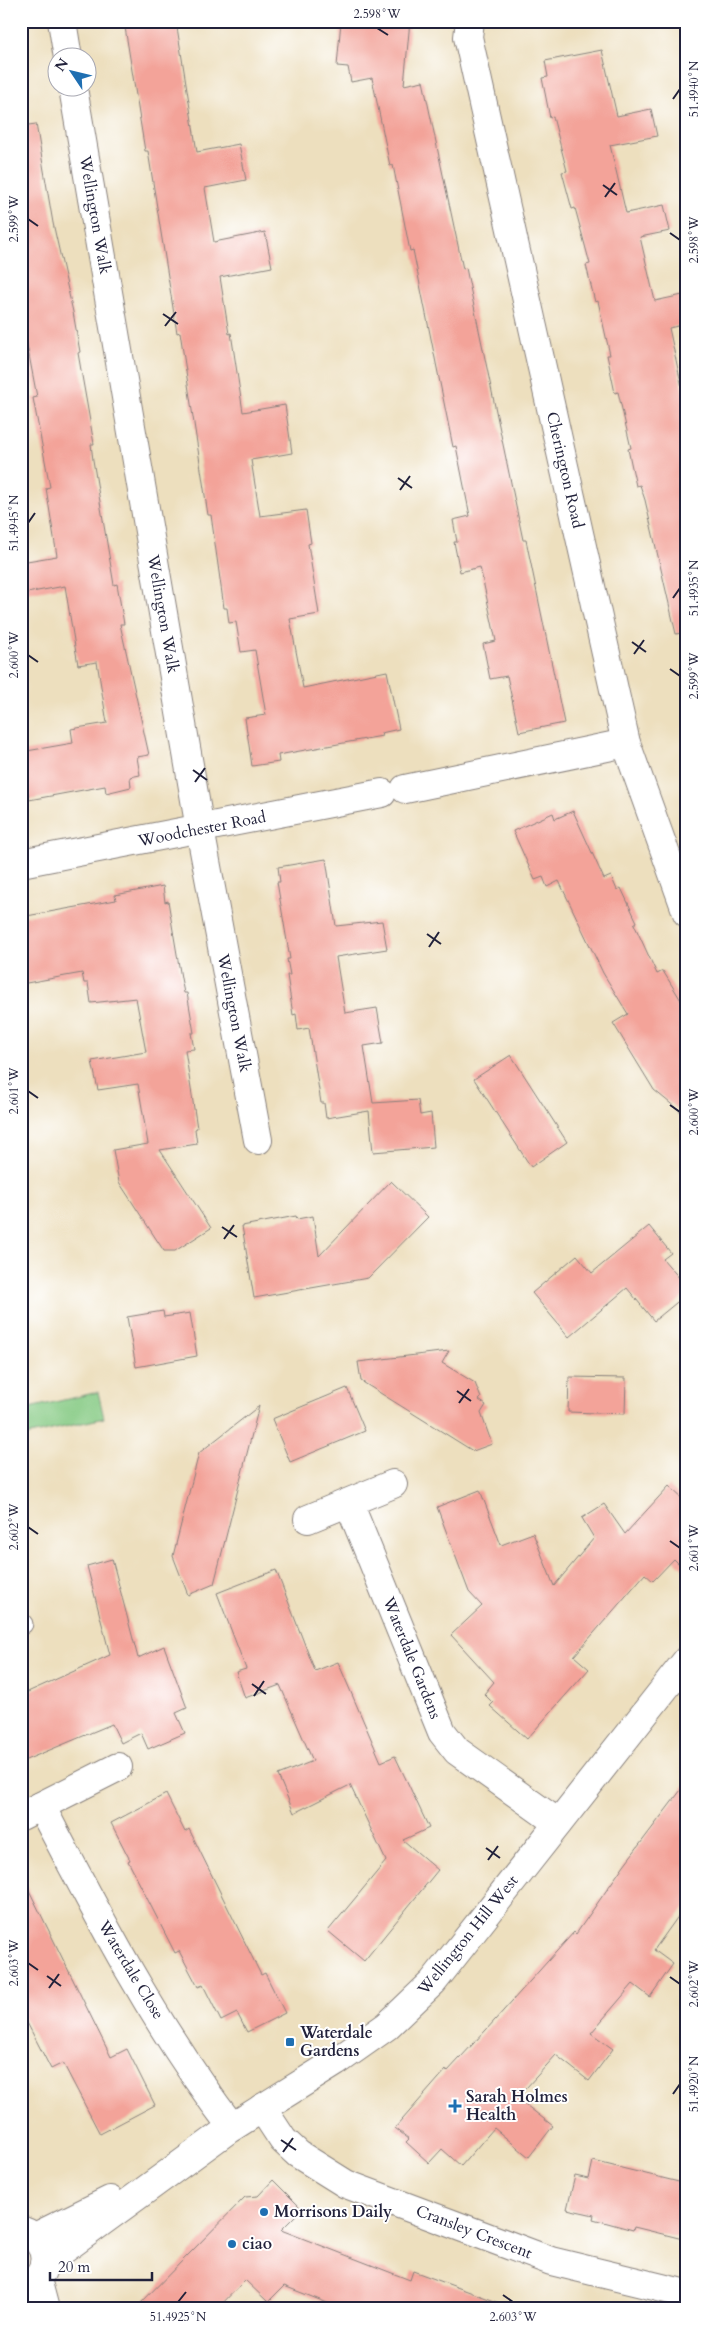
<svg xmlns="http://www.w3.org/2000/svg" width="708" height="2330" font-family="Cardo,serif">
  <style>
    .green { fill: #87cb85; stroke: #547660 }
    .building { fill: #f3a399 }
    .lines { fill: none; stroke-linecap: round; stroke-linejoin: round }
    .service-casing { stroke: #88807c; stroke-width: 21 }
    .minor-casing { stroke: #88807c; stroke-width: 30 }
    .tertiary-casing { stroke: #88807c; stroke-width: 30 }
    .secondary-casing { stroke: #88807c; stroke-width: 30 }
    .service { stroke: #fff; stroke-width: 19 }
    .minor { stroke: #fff; stroke-width: 28 }
    .tertiary { stroke: #fff; stroke-width: 28 }
    .secondary { stroke: #fff; stroke-width: 28 }
    .ticks { fill: none; stroke: #22223b; stroke-width: 2 }
    .poi-dot { fill: #1f6fb2; stroke: #fff; stroke-width: 2 }
    .labels { text-anchor: middle; dominant-baseline: central; stroke-width: 4; stroke-linejoin: round; paint-order: stroke }
    .street-label { font-size: 16px; fill: #22223b; stroke: #fff }
    .poi-label { font-size: 16px; font-weight: bold; fill: #22223b; stroke: #fff; text-anchor: start }
    .neatline { fill: none; stroke: #22223b; stroke-width: 2 }
    .ticks-label { font-size: 12px; text-anchor: middle; fill: #22223b }
  </style>
  <rect width="100%" height="100%" fill="#fff"/>
  <filter id="ink" filterUnits="userSpaceOnUse"><feTurbulence type="fractalNoise" baseFrequency=".02" numOctaves="2"/><feDisplacementMap in="SourceGraphic" scale="10" xChannelSelector="R" yChannelSelector="G"/><feConvolveMatrix kernelMatrix="1 2 1 2 8 2 1 2 1" color-interpolation-filters="sRGB"/></filter>
  <filter id="wash" filterUnits="userSpaceOnUse"><feTurbulence type="fractalNoise" baseFrequency=".0096" numOctaves="4" result="noise"/><feDisplacementMap in="SourceGraphic" scale="20" xChannelSelector="R" yChannelSelector="G"/><feGaussianBlur stdDeviation="1.12" result="paint"/><feColorMatrix in="noise" values="0 0 0 0 0 0 0 0 0 0 0 0 0 0 0 0 0 1.4 0 .05"/><feComposite in="paint" operator="in"/></filter>
  <g filter="url(#wash)">
    <rect width="100%" height="100%" fill="#eddfbe"/>
    <!-- green -->
    <path class="green" d="M98,1392L104,1418L21,1437V1410Z"/>
    <g id="blocks">
      <!-- building -->
      <g class="building">
        <path d="M124,21H176L197,152L239,144L246,180L205,188L214,242L265,232L272,267L220,277L229,334L231,333L243,412L285,405L292,453L251,460L260,516L306,510L311,543L308,544L319,614L290,619L303,688L387,671L399,729L381,733L382,736L278,755L279,762L252,766L245,718L266,715L255,650L241,652L236,622L229,623L227,608H224L211,515H208L180,332L177,333L148,151H145Z"/>
        <path d="M341,21H410L404,85L423,81L463,269L466,268L523,540H526L564,723L519,732L507,676L490,679L483,644L496,641L480,567L460,572L454,542H457L453,520L470,516L456,446L453,447L413,250L410,251L393,165L390,166L372,78L351,82L348,67L337,66Z"/>
        <path d="M602,50L617,116L651,109L657,136L610,145L626,213L664,205L670,231L640,237L655,301L687,294V324L669,328L683,392L687,391V632L676,634L645,500L640,485L636,486L628,449L631,448L618,392L615,393L607,355H610L598,301L595,302L586,265L590,264L575,208L572,209L562,172L567,171L553,117L550,118L542,78L548,77L545,61Z"/>
        <path d="M36,124L53,223L73,312L80,352L78,353L94,444H91L93,460L114,585L117,584L124,624H120L149,755L137,757L140,775L130,777L131,787L106,793L105,786L29,800L21,752L73,743L71,729L107,723L97,662L78,665L65,586L21,594V562L57,556L46,488L50,487L33,398L37,397L21,313V126Z"/>
        <path d="M573,811L604,879L611,876L617,890L621,888L637,922L634,924L657,974L663,971L687,1010V1117L654,1090L613,1023L628,1014L603,973L559,881L547,887L543,877L535,880L513,831L553,813L555,819Z"/>
        <path d="M326,859L336,926L382,921L387,949L336,957L345,1013L377,1008L383,1043L364,1046L373,1103L418,1100L420,1115L431,1113L434,1147L373,1152L369,1111L326,1118L324,1103H321L309,1028L298,1030L296,1014L293,1015L287,975H290L287,959H290L277,882H280L278,867Z"/>
        <path d="M163,886L165,902L168,901L181,978L184,993H187L194,1033H191L194,1049L185,1050L197,1128L195,1129L197,1144L160,1150L211,1228L175,1251H164L119,1182L113,1150L148,1144L138,1084L98,1090L92,1061L146,1052L136,998L91,1003L88,983H84L82,973L21,984V917L116,900L115,895Z"/>
        <path d="M511,1055L567,1142L531,1167L474,1079Z"/>
        <path d="M391,1181L428,1217L368,1278L254,1298L242,1226L296,1216L297,1219L313,1216L319,1256Z"/>
        <path d="M649,1226L671,1253L663,1259L687,1287V1294L654,1321L627,1288L569,1337L532,1293L577,1255L592,1273Z"/>
        <path d="M163,1311L164,1317L190,1313L197,1356L136,1367L127,1317Z"/>
        <path d="M449,1351L442,1363L475,1383L481,1398L479,1400L486,1405L481,1413L492,1444L473,1451L361,1381L358,1362Z"/>
        <path d="M569,1377L626,1378L625,1414L568,1412Z"/>
        <path d="M347,1388L365,1431L290,1462L272,1419Z"/>
        <path d="M259,1406L214,1584L188,1595L173,1556L199,1453Z"/>
        <path d="M669,1486L687,1503V1572L674,1559L653,1581L645,1574L574,1656L589,1669L527,1739L490,1706L493,1703L484,1694L494,1682L451,1635L482,1606L469,1592L437,1507L480,1490L501,1545L533,1533L554,1586L594,1538L582,1518L604,1504L625,1534Z"/>
        <path d="M112,1559L138,1658L164,1646L187,1708L176,1713L185,1733L148,1749L141,1733L121,1743L112,1724L21,1762V1695L110,1655L87,1566Z"/>
        <path d="M276,1570L315,1671L338,1662L381,1762L395,1756L429,1828L403,1840L438,1870L364,1961L328,1931L386,1861L350,1785L294,1813L278,1775L313,1761L280,1685L245,1698L236,1672L246,1669L217,1593Z"/>
        <path d="M687,1782V1904L654,1950L673,1964L650,1997L633,1984L591,2033L613,2049L589,2081L556,2055L517,2098L553,2126L529,2157L494,2128L461,2166L442,2149L429,2163L406,2142L409,2139L395,2128L446,2070L447,2072L486,2030L574,1932L576,1934L624,1865Z"/>
        <path d="M166,1794L185,1832L189,1829L261,1975L265,1973L285,2013L247,2032L237,2013L221,2021L203,1985L198,1987L179,1951L175,1953L128,1861L130,1860L111,1823Z"/>
        <path d="M21,1874L111,2057L127,2049L155,2105L100,2134L63,2063L51,2069L21,2011Z"/>
        <path d="M593,2161L687,2184V2240L634,2227L633,2230L593,2219L594,2215L567,2209L575,2176L589,2179Z"/>
        <path d="M273,2180L302,2209L281,2230L410,2280L413,2271L508,2306V2309H343L284,2286L268,2302L245,2280L217,2309H135L245,2197L258,2196Z"/>
      </g>
    </g>
  </g>
  <g filter="url(#ink)">
    <use href="#blocks" fill-opacity="0" stroke="#88807c" stroke-width="1"/>
    <g class="lines">
      <defs>
        <path id="service" d="M21,1625L23,1624"/>
        <g id="minor">
          <path d="M62,21L68,58"/>
          <path d="M470,21L468,37L626,743L687,913"/>
          <path d="M73,88L200,829L258,1140"/>
          <path d="M405,789L626,743"/>
          <path d="M21,863L382,793"/>
          <path d="M349,1503L442,1732L457,1751L558,1823"/>
          <path d="M308,1519L393,1484"/>
          <path d="M41,1806C98,1916 156,2028 232,2127"/>
          <path d="M21,1816L118,1767"/>
          <path d="M262,2108L283,2140L298,2154L346,2184L551,2261L687,2294"/>
        </g>
        <g id="tertiary">
          <path d="M35,2237L110,2200"/>
          <path d="M44,2264L229,2129L336,2062L387,2026L433,1982L687,1660"/>
        </g>
        <g id="secondary">
          <path d="M21,2230C52,2240 53,2278 21,2288"/>
          <path d="M37,2279L45,2309"/>
        </g>
      </defs>
      <!-- service casing -->
      <use href="#service" class="service-casing"/>
      <!-- minor casing -->
      <use href="#minor" class="minor-casing"/>
      <!-- tertiary casing -->
      <use href="#tertiary" class="tertiary-casing"/>
      <!-- secondary casing -->
      <use href="#secondary" class="secondary-casing"/>
      <!-- service -->
      <use href="#service" class="service"/>
      <!-- minor -->
      <use href="#minor" class="minor"/>
      <!-- tertiary -->
      <use href="#tertiary" class="tertiary"/>
      <!-- secondary -->
      <use href="#secondary" class="secondary"/>
    </g>
  </g>
  <!-- ticks -->
  <path class="ticks" d="M377,28L388,35M673,99L680,89M603,185L617,195M605,197L615,183M28,219L38,226M670,233L680,240M163,314L178,324M165,326L176,312M398,478L412,488M400,490L410,476M28,523L35,513M673,598L680,588M632,642L646,652M634,654L644,640M28,655L38,662M670,669L680,676M193,770L207,780M195,782L205,768M427,934L441,944M429,947L439,932M28,1091L38,1098M670,1105L680,1112M222,1227L237,1237M224,1239L234,1225M457,1391L471,1401M459,1403L469,1389M28,1527L38,1534M670,1541L680,1548M252,1684L266,1694M254,1696L264,1681M486,1848L500,1858M488,1860L498,1846M28,1963L38,1970M47,1976L61,1986M670,1977L680,1984M49,1988L59,1974M673,2094L680,2084M281,2140L296,2150M283,2152L293,2138M503,2295L513,2302M178,2302L186,2292"/>
  <!-- markers -->
  <g class="poi-dot">
    <rect x="285" y="2037" width="10" height="10" rx="2.5"/>
    <path d="M452.5 2098.5h5v5h5v5h-5v5h-5v-5h-5v-5h5z"/>
    <circle cx="264" cy="2212" r="5"/>
    <circle cx="232" cy="2244" r="5"/>
  </g>
  <g class="labels">
    <!-- street labels -->
    <g class="street-label">
      <text transform="translate(95 215) rotate(80)">Wellington Walk</text>
      <text transform="translate(565 470) rotate(77)">Cherington Road</text>
      <text transform="translate(163 614) rotate(80)">Wellington Walk</text>
      <text transform="translate(202 829) rotate(-11)">Woodchester Road</text>
      <text transform="translate(234 1013) rotate(79)">Wellington Walk</text>
      <text transform="translate(412 1658) rotate(68)">Waterdale Gardens</text>
      <text transform="translate(468 1935) rotate(-51)">Wellington Hill West</text>
      <text transform="translate(131 1970) rotate(59)">Waterdale Close</text>
      <text transform="translate(474 2232) rotate(21)">Cransley Crescent</text>
    </g>
    <!-- poi labels -->
    <g class="poi-label">
      <text x="300" y="2033">Waterdale<tspan x="300" dy="18">Gardens</tspan></text>
      <text x="466" y="2097">Sarah Holmes<tspan x="466" dy="18">Health</tspan></text>
      <text x="274" y="2212">Morrisons Daily</text>
      <text x="242" y="2244">ciao</text>
    </g>
  </g>
  <!-- margin -->
  <rect width="708" height="2330" fill="none" stroke="#fff" stroke-width="55"/>
  <!-- north arrow -->
  <g transform="translate(72 72) rotate(305)"><circle r="24" fill="#ffffff" stroke="#a7a7b1"/>
  <path d="M0-4L9 19L0 12L-9 19Z" fill="#1f6fb2"/>
  <text y="-8" font-size="14" font-weight="bold" text-anchor="middle" fill="#22223b">N</text>
  </g>
  <!-- scale -->
  <path d="M50 2272v8h102v-8" fill="none" stroke="#22223b" stroke-width="2.5"/>
  <text x="58" y="2272" font-size="15" fill="#22223b" stroke="#ffffff" stroke-width="4" paint-order="stroke">20 m</text>
  <rect x="28" y="28" width="652" height="2274" class="neatline"/>
  <g class="ticks-label">
    <text x="377" y="18">2.598°W</text>
    <text transform="translate(694 89) rotate(-90)" y="4">51.4940°N</text>
    <text transform="translate(14 219) rotate(-90)" y="4">2.599°W</text>
    <text transform="translate(694 240) rotate(-90)" y="4">2.598°W</text>
    <text transform="translate(14 523) rotate(-90)" y="4">51.4945°N</text>
    <text transform="translate(694 588) rotate(-90)" y="4">51.4935°N</text>
    <text transform="translate(14 655) rotate(-90)" y="4">2.600°W</text>
    <text transform="translate(694 676) rotate(-90)" y="4">2.599°W</text>
    <text transform="translate(14 1091) rotate(-90)" y="4">2.601°W</text>
    <text transform="translate(694 1112) rotate(-90)" y="4">2.600°W</text>
    <text transform="translate(14 1527) rotate(-90)" y="4">2.602°W</text>
    <text transform="translate(694 1548) rotate(-90)" y="4">2.601°W</text>
    <text transform="translate(14 1963) rotate(-90)" y="4">2.603°W</text>
    <text transform="translate(694 1984) rotate(-90)" y="4">2.602°W</text>
    <text transform="translate(694 2084) rotate(-90)" y="4">51.4920°N</text>
    <text x="178" y="2321">51.4925°N</text>
    <text x="513" y="2321">2.603°W</text>
  </g>
</svg>
